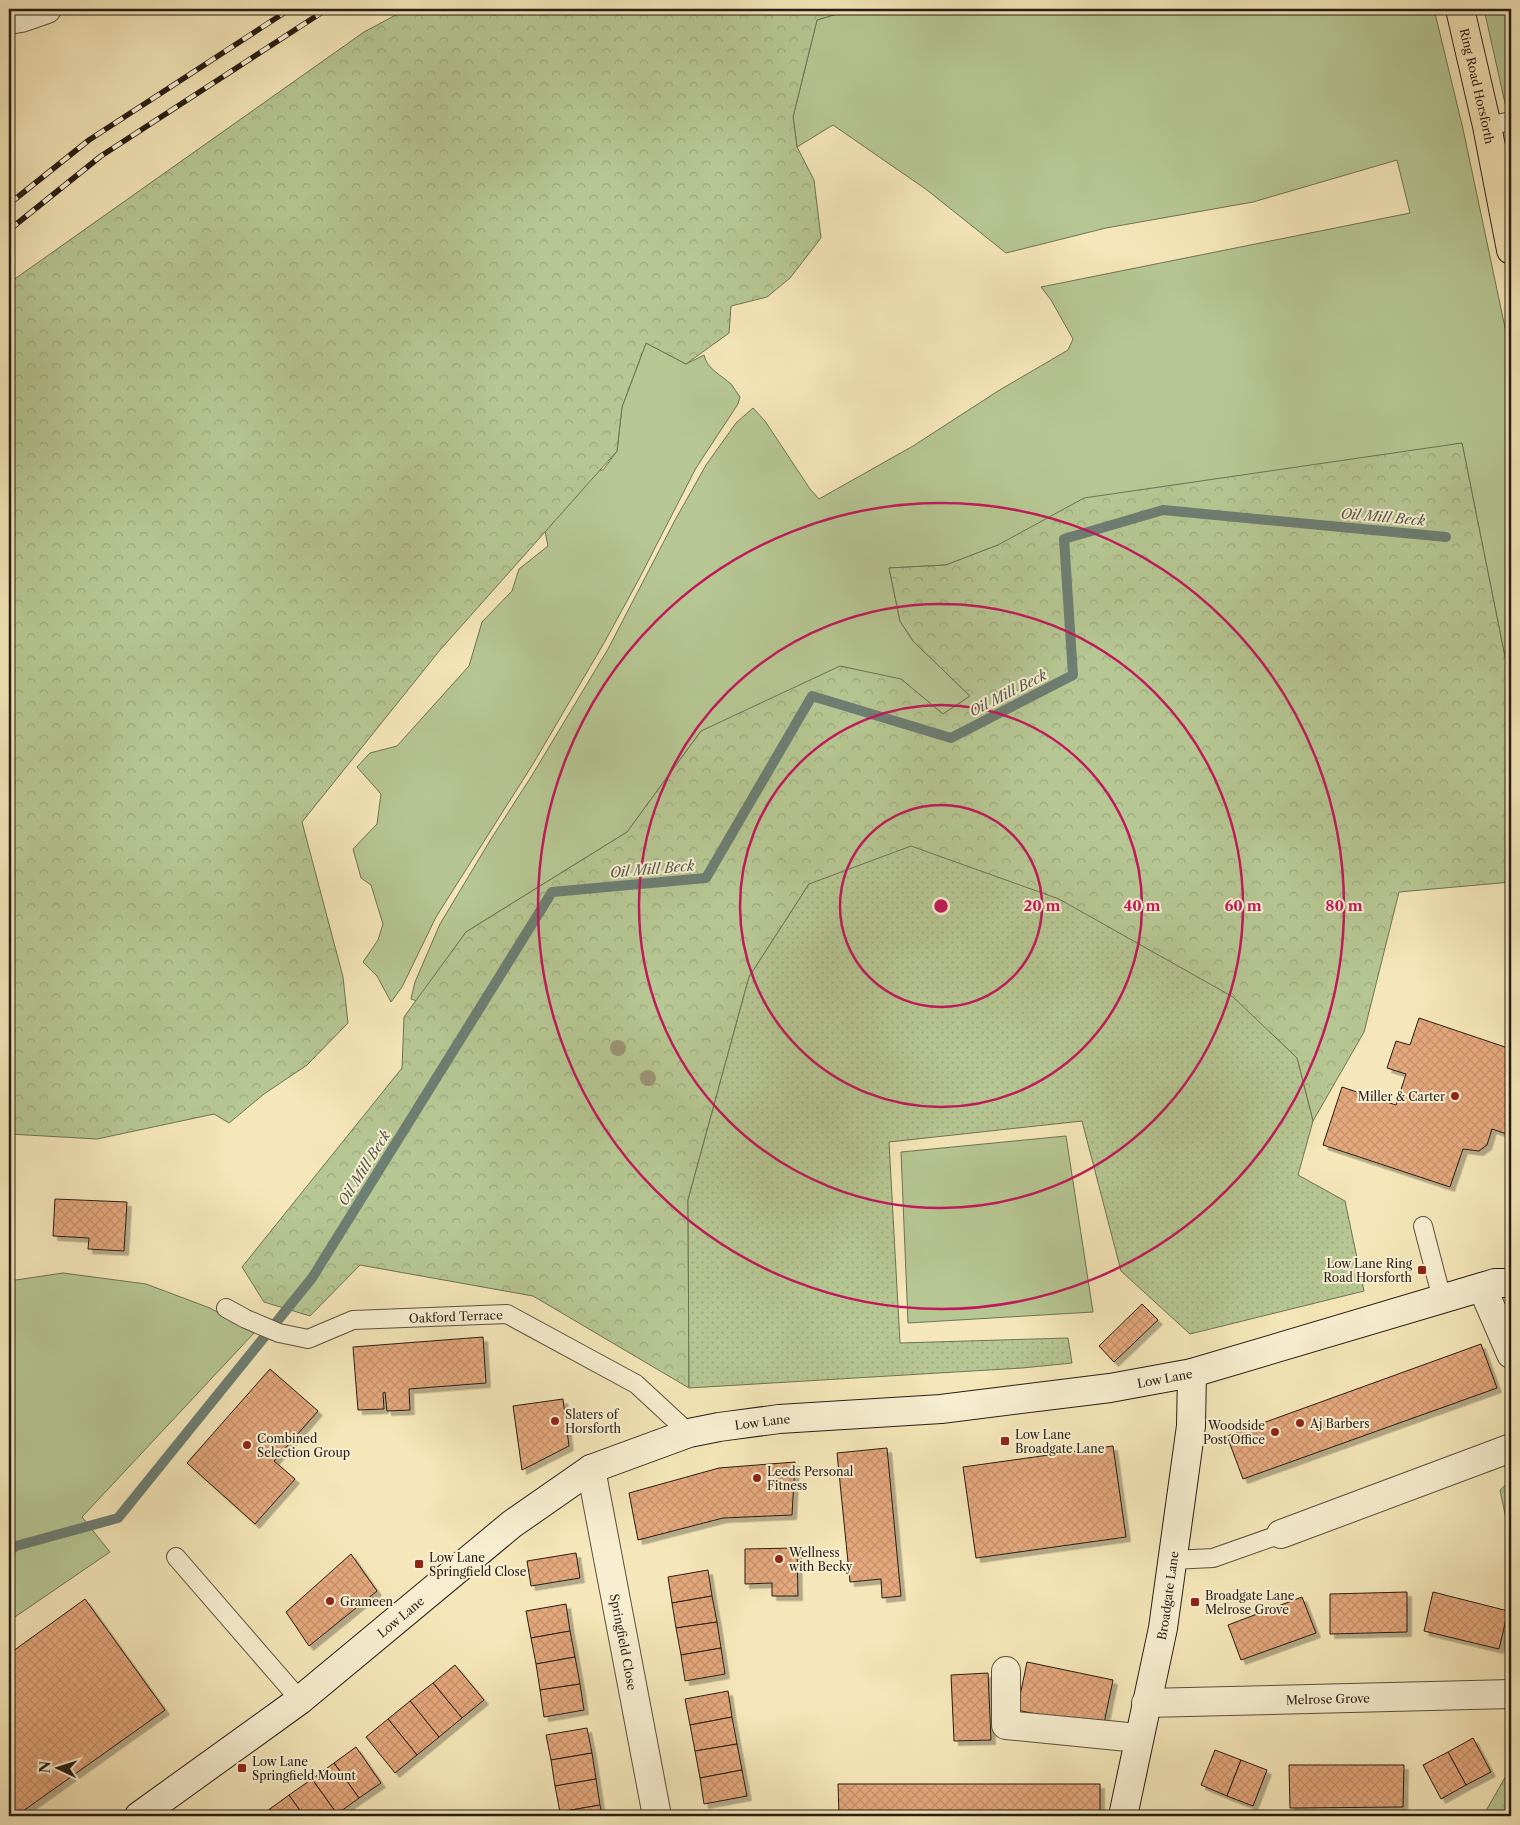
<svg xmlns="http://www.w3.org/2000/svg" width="1520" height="1825" font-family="'Libre Caslon Text',serif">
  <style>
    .grass { fill: #b6c793; stroke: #6e7254 }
    .forest { fill: url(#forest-crowns); stroke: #6e7254 }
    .park { fill: url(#park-dots); stroke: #6e7254 }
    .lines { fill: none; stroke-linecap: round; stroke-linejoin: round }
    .stream { stroke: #6d7e73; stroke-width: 10 }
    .building { fill: url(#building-cross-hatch); stroke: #271d15; filter: url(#shadow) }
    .lane-casing { stroke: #5a503e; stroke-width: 20 }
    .street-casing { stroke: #5a503e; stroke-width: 30 }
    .secondary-casing { stroke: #271d15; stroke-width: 30 }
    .highway-casing { stroke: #271d15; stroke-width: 30 }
    .lane { stroke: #f8efd2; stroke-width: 18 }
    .street { stroke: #f8efd2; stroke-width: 28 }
    .secondary { stroke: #f8efd2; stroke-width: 28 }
    .highway { stroke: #f5e7b9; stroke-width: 28 }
    .rail-casing { stroke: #271d15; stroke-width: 5.5 }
    .rail { stroke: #f8efd2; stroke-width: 4; stroke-dasharray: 11; stroke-linecap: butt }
    .tree { fill: #9b9474 }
    .ring { fill: none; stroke: #c2185b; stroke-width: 2.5 }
    .poi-dot { fill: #8f2418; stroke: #f8efd2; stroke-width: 2 }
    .labels { text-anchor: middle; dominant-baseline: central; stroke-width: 4; stroke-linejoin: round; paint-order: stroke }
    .street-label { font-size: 12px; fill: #271d15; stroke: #f8efd2 }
    .poi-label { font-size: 12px; fill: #271d15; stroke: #f8efd2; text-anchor: start }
    .water-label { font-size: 14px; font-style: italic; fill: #50564c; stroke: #f8efd2 }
    .centre { fill: #c2185b; stroke: #f8efd2; stroke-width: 2.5 }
    .ring-label { font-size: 15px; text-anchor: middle; font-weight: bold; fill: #c2185b; stroke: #f8efd2; stroke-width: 4; stroke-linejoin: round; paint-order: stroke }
  </style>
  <defs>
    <pattern id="forest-crowns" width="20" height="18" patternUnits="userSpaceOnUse" patternTransform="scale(1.25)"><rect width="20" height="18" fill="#b6c793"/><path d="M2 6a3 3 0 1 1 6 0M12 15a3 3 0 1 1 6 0" fill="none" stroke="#9caa7e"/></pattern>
    <pattern id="park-dots" width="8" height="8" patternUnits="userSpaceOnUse" patternTransform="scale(1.25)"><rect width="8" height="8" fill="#b6c793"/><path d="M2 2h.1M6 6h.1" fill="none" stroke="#9caa7e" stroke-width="1.8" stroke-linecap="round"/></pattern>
    <pattern id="building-cross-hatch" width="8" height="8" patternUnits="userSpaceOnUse" patternTransform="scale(1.25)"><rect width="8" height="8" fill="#e5a87d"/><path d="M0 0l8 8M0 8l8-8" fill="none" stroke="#c4906b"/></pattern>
    <filter id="shadow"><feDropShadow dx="4.5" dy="4.5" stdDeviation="0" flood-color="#0004"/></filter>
  </defs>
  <rect width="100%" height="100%" fill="#f5e7b9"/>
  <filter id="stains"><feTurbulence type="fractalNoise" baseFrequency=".004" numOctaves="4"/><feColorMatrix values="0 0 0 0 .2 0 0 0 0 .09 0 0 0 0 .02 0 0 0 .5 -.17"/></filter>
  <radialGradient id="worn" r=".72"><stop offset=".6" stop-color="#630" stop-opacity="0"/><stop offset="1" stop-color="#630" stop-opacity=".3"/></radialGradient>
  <!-- grass -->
  <g class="grass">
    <path d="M853,9H1434L1463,129L1511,356V687L1462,443L998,545L946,565L889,568L900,621L913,641L970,696L943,714L901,679L701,731L627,832L466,932L417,1001L411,999L415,982L440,924L491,839L531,777L608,649L674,522L706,465L736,423L753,408L765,421L810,489L819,499L913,446L998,391L1068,350L1073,339L1051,300L1041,287L1410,213L1397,160L1253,202L1106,228L1006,253L927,190L833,125L797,147L793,117L817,20Z"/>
    <path d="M1484,9H1511V130Z"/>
    <path d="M646,343L686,364L704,355C707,369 721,375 731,384C734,388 737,393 740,397L738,404L696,468L639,579L604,643L533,764L436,917L402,987L391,1002L377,976L363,962L378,940L383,924L371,885L361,878L353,849L377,824L381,794L357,767L370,753L397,746L469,666L482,622L512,591L519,569L548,546L539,501L562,475L603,470L617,451L622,407Z"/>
    <path d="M1066,1136L1093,1312L908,1323L901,1152Z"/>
    <path d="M63,1273L146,1284L210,1308L254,1333L82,1517L110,1552L9,1621V1281Z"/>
  </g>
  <!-- forest -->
  <g class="forest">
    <path d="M407,9H853L817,20L793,117L797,147L814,180L821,238L790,278L767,297L731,306L729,333L686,364L646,343L622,407L617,451L440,650L302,822L343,977L348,1023L307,1065L264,1094L229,1123L214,1114L97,1139L9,1134V283L364,32Z"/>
    <path d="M1462,443L1511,687V882L1399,892L1364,1032L1313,1121L1297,1058L1270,1032L809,884L749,977L688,1200L689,1388L533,1296L360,1265L310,1316L264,1302L242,1267L402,1068L404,1017L466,932L627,832L701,731L840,666L901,679L943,714L970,696L913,641L900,621L889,568L946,565L998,545L1084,498Z"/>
    <path d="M1511,1480V1543L1500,1490Z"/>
    <path d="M1511,1767V1816H1483Z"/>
  </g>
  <!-- park -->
  <path class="park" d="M911,846L1059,899L1233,997L1297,1058L1313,1121L1298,1175L1345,1201L1364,1291L1190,1334L1121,1271L1082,1121L889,1142L900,1343L1068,1338L1072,1363L1022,1368L689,1388L688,1200L749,977L809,884Z"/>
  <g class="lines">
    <!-- stream -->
    <path class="stream" d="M9,1551L16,1546L118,1518L312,1278L552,892L706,878L812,696L951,738L1073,675L1064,539L1163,510L1446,537"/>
  </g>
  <!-- building -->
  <g class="building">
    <path d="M1419,1018L1511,1049V1120L1507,1134L1492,1129L1487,1145L1479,1151L1463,1149L1450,1187L1323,1145L1342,1087L1396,1105L1406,1074L1387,1068L1396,1041L1410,1045Z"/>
    <path d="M55,1199L127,1202L124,1251L88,1249L89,1238L53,1236Z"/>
    <path d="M1142,1304L1158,1320L1114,1362L1099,1346Z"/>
    <path d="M483,1337L486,1383L409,1389L410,1410L387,1411L385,1392L383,1393L384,1409L358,1410L353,1347Z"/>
    <path d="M1481,1344L1497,1388L1243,1479L1227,1436Z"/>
    <path d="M270,1369L318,1411L274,1461L295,1479L255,1524L187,1463Z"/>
    <path d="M563,1399L569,1446L522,1470L513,1406Z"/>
    <path d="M1113,1446L1126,1537L976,1558L963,1467Z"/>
    <path d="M887,1448L901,1596L882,1598L881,1579L850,1582L837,1453Z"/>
    <path d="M795,1462L792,1515L723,1518L638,1540L629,1493L719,1468Z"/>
    <path d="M797,1548L798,1596H772V1583L745,1584V1549Z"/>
    <path d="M576,1553L580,1578L531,1586L527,1561Z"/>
    <path d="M351,1554L377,1591L309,1646L286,1612Z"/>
    <path d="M708,1570L712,1596L672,1603L668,1577Z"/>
    <path d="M1407,1592V1632L1330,1634V1594Z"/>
    <path d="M1433,1592L1508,1611L1499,1649L1424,1631Z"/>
    <path d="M712,1596L717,1622L676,1628L672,1603Z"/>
    <path d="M1302,1597L1316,1633L1241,1660L1228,1625Z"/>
    <path d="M85,1599L165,1710L16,1816H9V1654Z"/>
    <path d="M566,1604L570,1631L531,1638L526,1611Z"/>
    <path d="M717,1622L721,1648L681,1655L676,1628Z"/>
    <path d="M570,1631L575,1657L536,1664L531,1638Z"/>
    <path d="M721,1648L725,1674L685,1681L681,1655Z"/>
    <path d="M575,1657L580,1684L540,1690L536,1664Z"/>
    <path d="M1027,1662L1113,1680L1103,1728L1017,1710Z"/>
    <path d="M455,1665L484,1700L462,1718L433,1683Z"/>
    <path d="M988,1673L991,1740L954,1741L951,1675Z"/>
    <path d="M433,1683L462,1718L439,1737L410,1701Z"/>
    <path d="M580,1684L584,1710L544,1717L540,1690Z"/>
    <path d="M728,1691L732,1717L690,1725L685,1699Z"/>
    <path d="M410,1701L439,1737L417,1755L388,1719Z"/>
    <path d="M732,1717L737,1744L695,1751L690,1725Z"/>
    <path d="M388,1719L417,1755L395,1773L366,1737Z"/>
    <path d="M587,1728L592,1753L551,1760L546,1735Z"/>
    <path d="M1473,1738L1491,1772L1466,1785L1448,1752Z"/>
    <path d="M737,1744L742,1770L700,1778L695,1751Z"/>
    <path d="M356,1747L381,1783L359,1798L334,1763Z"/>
    <path d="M1215,1750L1241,1760L1227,1796L1201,1785Z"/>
    <path d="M1448,1752L1466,1785L1441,1799L1423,1765Z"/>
    <path d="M592,1753L596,1779L555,1786L551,1760Z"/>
    <path d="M1241,1760L1267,1770L1253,1806L1227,1796Z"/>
    <path d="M334,1763L359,1798L337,1814L312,1779Z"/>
    <path d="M1289,1765H1404L1403,1807L1290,1808Z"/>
    <path d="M742,1770L747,1796L704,1804L700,1778Z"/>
    <path d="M312,1779L337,1814L334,1816H304L289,1795Z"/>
    <path d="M596,1779L600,1805L560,1812L555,1786Z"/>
    <path d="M838,1784H1100V1813L839,1814Z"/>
    <path d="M289,1795L304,1816H271L267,1811Z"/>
    <path d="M600,1805L602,1816H560V1812Z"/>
  </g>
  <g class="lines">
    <defs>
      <g id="lane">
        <path d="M1487,126L1511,121"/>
        <path d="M1423,1226L1442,1299"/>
        <path id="s1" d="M226,1308L246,1319L279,1333L308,1339L353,1320L507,1314L636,1384L689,1433"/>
        <path d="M176,1557L300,1700"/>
        <path d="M1172,1560L1213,1558L1281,1534"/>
      </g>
      <g id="street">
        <path d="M9,20L21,18L47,9"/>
        <path d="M1482,1287L1511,1354"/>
        <path id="s2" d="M591,1469L657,1816"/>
        <path d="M1281,1534L1511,1448"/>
        <path d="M1006,1671V1725L1138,1738"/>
        <path id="s3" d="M1146,1703L1511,1694"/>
      </g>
      <g id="secondary">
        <path id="s4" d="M139,1816L300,1700L512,1524L591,1469L689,1433L719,1427L779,1419L941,1409L1110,1388L1192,1373L1482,1287L1495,1283H1511"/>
        <path id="s5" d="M1123,1816L1163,1628L1191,1426L1192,1373"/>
      </g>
      <g id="highway">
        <path id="s6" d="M1460,9L1487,126L1511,250"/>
      </g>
    </defs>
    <!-- lane casing -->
    <use href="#lane" class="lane-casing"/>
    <!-- street casing -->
    <use href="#street" class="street-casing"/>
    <!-- secondary casing -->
    <use href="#secondary" class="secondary-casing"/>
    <!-- highway casing -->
    <use href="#highway" class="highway-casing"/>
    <!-- lane -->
    <use href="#lane" class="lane"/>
    <!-- street -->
    <use href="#street" class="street"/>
    <!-- secondary -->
    <use href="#secondary" class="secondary"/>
    <!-- highway -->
    <use href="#highway" class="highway"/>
    <defs>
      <g id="rail">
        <path d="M9,204L89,140L290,9"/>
        <path d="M9,230L101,156L327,9"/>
      </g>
    </defs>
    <!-- rail casing -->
    <use href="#rail" class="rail-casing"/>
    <!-- rail -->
    <use href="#rail" class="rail"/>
  </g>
  <!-- trees -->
  <g class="tree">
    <circle cx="618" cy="1048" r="8"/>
    <circle cx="648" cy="1078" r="8"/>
  </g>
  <!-- distance rings -->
  <g class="ring">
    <circle cx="941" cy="906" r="101"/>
    <circle cx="941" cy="906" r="201"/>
    <circle cx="941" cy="906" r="302"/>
    <circle cx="941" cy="906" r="403"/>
  </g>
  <!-- markers -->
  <g class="poi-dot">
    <circle cx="1455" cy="1096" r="5"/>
    <rect x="1417" y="1265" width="10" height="10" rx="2.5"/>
    <circle cx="555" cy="1421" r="5"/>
    <circle cx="1300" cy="1423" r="5"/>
    <circle cx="1275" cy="1432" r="5"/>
    <rect x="1000" y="1436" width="10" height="10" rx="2.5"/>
    <circle cx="247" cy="1445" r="5"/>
    <circle cx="757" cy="1478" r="5"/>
    <circle cx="779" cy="1559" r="5"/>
    <rect x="414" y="1559" width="10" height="10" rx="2.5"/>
    <circle cx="330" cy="1601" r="5"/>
    <rect x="1190" y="1597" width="10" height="10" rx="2.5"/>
    <rect x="237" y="1763" width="10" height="10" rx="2.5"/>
  </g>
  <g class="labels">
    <!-- street labels -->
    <g class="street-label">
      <text stroke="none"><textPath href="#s6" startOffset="79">Ring Road Horsforth</textPath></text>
      <text stroke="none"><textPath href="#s1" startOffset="240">Oakford Terrace</textPath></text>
      <text stroke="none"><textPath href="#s4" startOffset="1154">Low Lane</textPath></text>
      <text stroke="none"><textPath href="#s4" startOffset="749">Low Lane</textPath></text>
      <text stroke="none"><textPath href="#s5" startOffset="225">Broadgate Lane</textPath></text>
      <text stroke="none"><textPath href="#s4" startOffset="329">Low Lane</textPath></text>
      <text stroke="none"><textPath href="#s2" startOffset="176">Springfield Close</textPath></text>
      <text stroke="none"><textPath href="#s3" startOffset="182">Melrose Grove</textPath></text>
    </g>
    <!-- poi labels -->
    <g class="poi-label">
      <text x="1445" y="1096" text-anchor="end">Miller &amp; Carter</text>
      <text x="1412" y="1263" text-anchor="end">Low Lane Ring<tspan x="1412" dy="14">Road Horsforth</tspan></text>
      <text x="565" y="1414">Slaters of<tspan x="565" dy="14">Horsforth</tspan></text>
      <text x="1310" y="1423">Aj Barbers</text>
      <text x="1265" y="1425" text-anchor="end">Woodside<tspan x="1265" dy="14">Post Office</tspan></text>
      <text x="1015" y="1434">Low Lane<tspan x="1015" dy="14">Broadgate Lane</tspan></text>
      <text x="257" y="1438">Combined<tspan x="257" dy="14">Selection Group</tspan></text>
      <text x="767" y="1471">Leeds Personal<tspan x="767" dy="14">Fitness</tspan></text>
      <text x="789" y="1552">Wellness<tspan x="789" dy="14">with Becky</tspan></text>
      <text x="429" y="1557">Low Lane<tspan x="429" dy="14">Springfield Close</tspan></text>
      <text x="1205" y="1595">Broadgate Lane<tspan x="1205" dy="14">Melrose Grove</tspan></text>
      <text x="340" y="1601">Grameen</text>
      <text x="252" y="1761">Low Lane<tspan x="252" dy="14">Springfield Mount</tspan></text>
    </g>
    <!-- water labels -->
    <g class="water-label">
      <text transform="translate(1383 517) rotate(5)">Oil Mill Beck</text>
      <text transform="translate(1008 693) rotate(-27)">Oil Mill Beck</text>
      <text transform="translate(652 869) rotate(-5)">Oil Mill Beck</text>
      <text transform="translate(364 1168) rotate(-58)">Oil Mill Beck</text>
    </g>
  </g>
  <circle cx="941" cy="906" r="8" class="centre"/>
  <g class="ring-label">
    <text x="1042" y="911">20 m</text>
    <text x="1142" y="911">40 m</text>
    <text x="1243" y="911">60 m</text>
    <text x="1344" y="911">80 m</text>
  </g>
  <!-- margin -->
  <rect width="1520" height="1825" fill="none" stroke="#f5e7b9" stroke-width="30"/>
  <rect x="10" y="10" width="1500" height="1805" fill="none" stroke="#271d15" stroke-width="2.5"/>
  <rect x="15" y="15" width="1490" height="1795" fill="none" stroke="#271d15"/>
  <!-- north arrow -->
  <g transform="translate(58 1768) rotate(274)" stroke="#f8efd2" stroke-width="4" paint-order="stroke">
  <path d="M0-4L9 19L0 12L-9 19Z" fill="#271d15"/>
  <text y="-8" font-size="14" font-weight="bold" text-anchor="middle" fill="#271d15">N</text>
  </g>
  <rect width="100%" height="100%" filter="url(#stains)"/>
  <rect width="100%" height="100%" fill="url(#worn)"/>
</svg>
